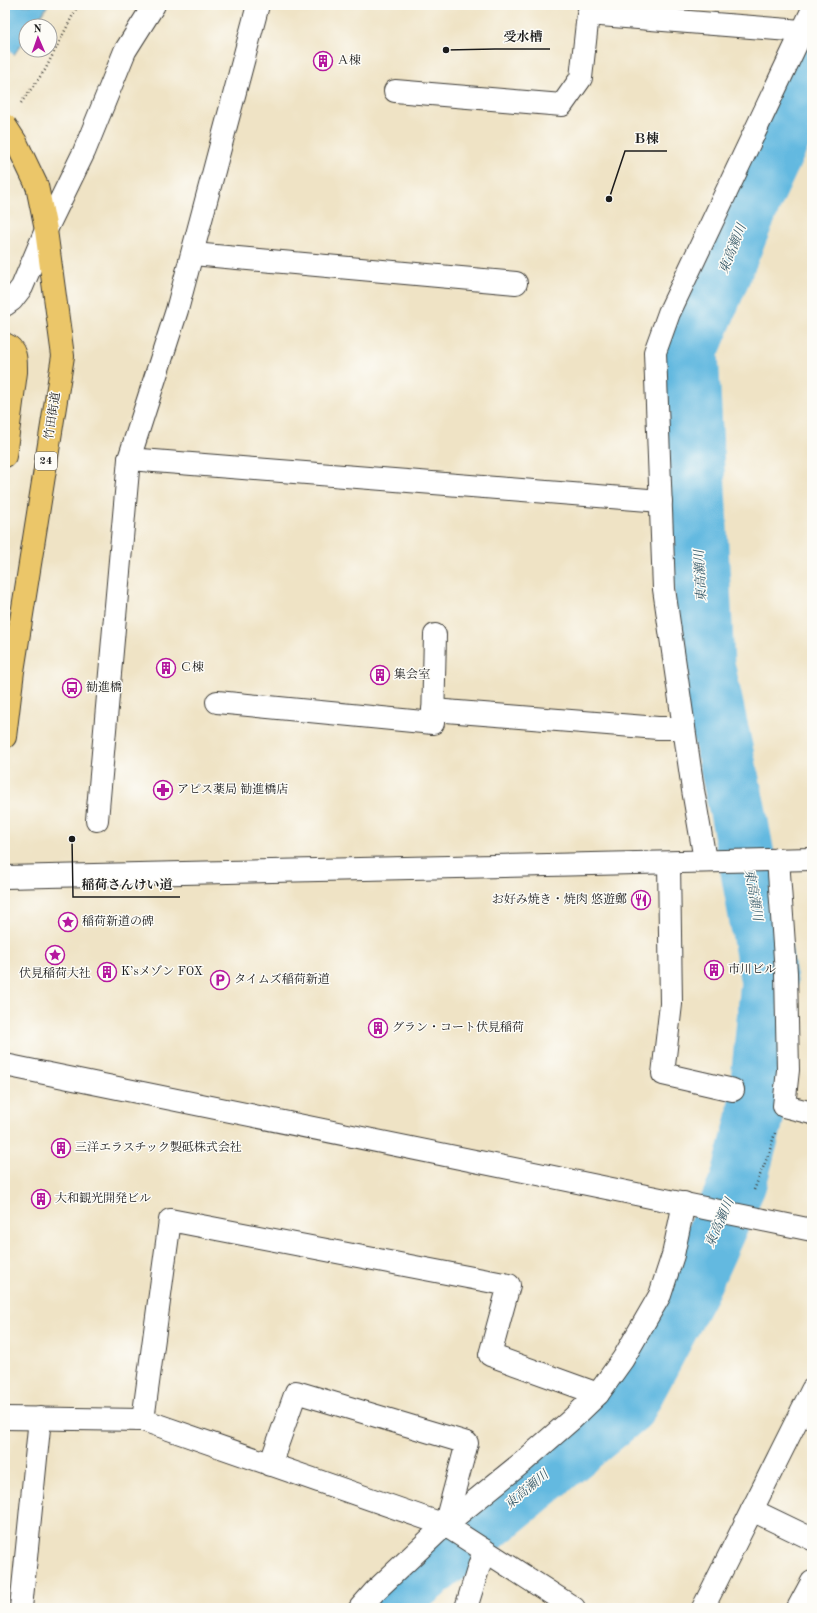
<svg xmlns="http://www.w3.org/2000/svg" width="817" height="1613" font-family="'Old Standard TT','Noto Serif JP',serif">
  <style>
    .water { fill: #63b9e0; stroke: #406a7e }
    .pier { fill: #efe3c5 }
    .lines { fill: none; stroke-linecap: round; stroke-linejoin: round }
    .river { stroke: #63b9e0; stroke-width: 57 }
    .minor-casing { stroke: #3c3a35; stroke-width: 24 }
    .highway-casing { stroke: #3c3a35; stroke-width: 24 }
    .path { stroke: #3c3a35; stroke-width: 2.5; stroke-dasharray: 1 3; stroke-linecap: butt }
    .minor { stroke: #fff; stroke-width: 22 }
    .highway { stroke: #ebc669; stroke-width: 22 }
    .highway-bridge-casing { stroke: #3c3a35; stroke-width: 24; stroke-linecap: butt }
    .highway-bridge { stroke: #ebc669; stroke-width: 22 }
    .labels { text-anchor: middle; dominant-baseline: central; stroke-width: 3; stroke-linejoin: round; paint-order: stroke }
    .shield { fill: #fdfcf7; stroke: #605f5e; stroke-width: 1 }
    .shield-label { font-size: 11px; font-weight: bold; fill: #1c1c1c }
    .poi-label { font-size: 12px; fill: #1c1c1c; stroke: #fdfcf7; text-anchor: start }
    .street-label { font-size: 12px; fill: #1c1c1c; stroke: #fdfcf7 }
    .water-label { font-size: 13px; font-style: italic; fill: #385b6a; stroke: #fdfcf7 }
    .leader { fill: none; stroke: #1c1c1c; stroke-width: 1.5 }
    .callout-dot { fill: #1c1c1c; stroke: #fdfcf7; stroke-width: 1.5 }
    .callout-label { font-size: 13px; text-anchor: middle; font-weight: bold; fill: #1c1c1c; stroke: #fdfcf7; stroke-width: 3; stroke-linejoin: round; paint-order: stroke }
  </style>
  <rect width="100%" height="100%" fill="#fdfcf7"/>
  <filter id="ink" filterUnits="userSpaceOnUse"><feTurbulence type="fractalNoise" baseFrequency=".025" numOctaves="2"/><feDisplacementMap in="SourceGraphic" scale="8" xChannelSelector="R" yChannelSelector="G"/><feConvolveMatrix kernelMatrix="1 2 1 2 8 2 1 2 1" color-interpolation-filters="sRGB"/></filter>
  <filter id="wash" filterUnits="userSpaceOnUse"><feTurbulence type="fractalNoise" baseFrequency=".012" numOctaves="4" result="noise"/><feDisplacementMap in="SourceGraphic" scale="16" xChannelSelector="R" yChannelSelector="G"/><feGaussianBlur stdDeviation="0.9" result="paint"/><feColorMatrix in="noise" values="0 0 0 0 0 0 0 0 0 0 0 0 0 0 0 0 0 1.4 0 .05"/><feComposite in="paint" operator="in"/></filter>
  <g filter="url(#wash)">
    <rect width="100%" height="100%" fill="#efe3c5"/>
    <!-- water -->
    <path class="water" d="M5,5H48L34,26H26V37L5,68Z"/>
    <!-- pier -->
    <path class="pier" d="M5,42L15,57L5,71Z"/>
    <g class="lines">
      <!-- river -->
      <path class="river" d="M389,1608L397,1597L628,1406L692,1285L738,1183L755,1119L769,982L740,822L706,664L690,351L753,200L812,72"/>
    </g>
  </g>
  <g filter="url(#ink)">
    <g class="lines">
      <defs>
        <g id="minor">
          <path d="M258,5L177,310L129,459L661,501"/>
          <path d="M395,91L562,105L581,78L588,14L802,31"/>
          <path d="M193,254L516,283"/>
          <path d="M5,305L12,300L22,287L46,230L84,152L125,51L154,5"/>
          <path d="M217,702L433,723L435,635"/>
          <path d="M433,710L658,728H684"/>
          <path d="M97,820L129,459"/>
          <path d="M778,859L786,973L788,1070L784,1106L812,1113"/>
          <path d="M705,860L693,790L664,589L655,352L669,313L812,11"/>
          <path d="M669,863L671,1004L663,1074L733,1090"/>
          <path d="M5,877L812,859"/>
          <path d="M5,1065L812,1230"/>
          <path d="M5,1418L143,1420L445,1525L574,1608"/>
          <path d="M143,1420L170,1220L509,1285L490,1355L598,1394"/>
          <path d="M270,1465L296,1392L467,1443L445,1525"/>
          <path d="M752,1510L812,1539"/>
          <path d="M21,1608L40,1418"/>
          <path d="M360,1608L375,1591L445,1525L524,1461L571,1420L598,1394L623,1359L660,1295L673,1255L684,1203"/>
          <path d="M466,1608L484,1550"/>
          <path d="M703,1608L812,1390"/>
          <path d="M798,1608L812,1582"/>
        </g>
        <g id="highway">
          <path d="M5,344C17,349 16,361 16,372L5,456"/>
          <path d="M5,737L13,671L63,356L46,230L37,186"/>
        </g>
      </defs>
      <!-- minor casing -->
      <use href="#minor" class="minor-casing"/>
      <!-- highway casing -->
      <use href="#highway" class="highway-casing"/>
      <!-- path -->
      <g class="path">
        <path d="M21,103L45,70L78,5"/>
        <path d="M754,1190L769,1153L775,1133"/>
      </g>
      <!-- minor -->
      <use href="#minor" class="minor"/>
      <!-- highway -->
      <use href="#highway" class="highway"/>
      <defs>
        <path id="highway-bridge" d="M5,125L16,142L37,186"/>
      </defs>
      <!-- highway-bridge casing -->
      <use href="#highway-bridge" class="highway-bridge-casing"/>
      <!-- highway-bridge -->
      <use href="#highway-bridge" class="highway-bridge"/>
    </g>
  </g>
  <!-- icons -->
  <defs>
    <symbol id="building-ring" viewBox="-11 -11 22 22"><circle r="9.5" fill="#fdfcf7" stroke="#b5179e" stroke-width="1.5"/><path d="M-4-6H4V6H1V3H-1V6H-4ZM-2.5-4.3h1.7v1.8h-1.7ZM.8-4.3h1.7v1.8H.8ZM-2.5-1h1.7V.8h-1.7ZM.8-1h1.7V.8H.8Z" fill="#b5179e"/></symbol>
    <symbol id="bus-ring" viewBox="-11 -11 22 22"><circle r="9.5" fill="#fdfcf7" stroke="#b5179e" stroke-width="1.5"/><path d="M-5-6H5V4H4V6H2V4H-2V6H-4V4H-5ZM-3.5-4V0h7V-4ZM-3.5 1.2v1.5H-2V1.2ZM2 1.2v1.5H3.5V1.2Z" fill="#b5179e"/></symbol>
    <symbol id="pharmacy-ring" viewBox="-11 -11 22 22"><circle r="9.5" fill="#fdfcf7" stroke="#b5179e" stroke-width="1.5"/><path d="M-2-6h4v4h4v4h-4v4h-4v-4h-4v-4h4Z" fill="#b5179e"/></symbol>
    <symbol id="restaurant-ring" viewBox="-11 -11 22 22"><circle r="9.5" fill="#fdfcf7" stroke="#b5179e" stroke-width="1.5"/><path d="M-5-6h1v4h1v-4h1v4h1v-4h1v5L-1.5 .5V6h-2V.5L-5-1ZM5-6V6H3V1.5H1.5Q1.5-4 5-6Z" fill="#b5179e"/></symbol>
    <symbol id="sight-ring" viewBox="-11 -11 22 22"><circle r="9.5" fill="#fdfcf7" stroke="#b5179e" stroke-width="1.5"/><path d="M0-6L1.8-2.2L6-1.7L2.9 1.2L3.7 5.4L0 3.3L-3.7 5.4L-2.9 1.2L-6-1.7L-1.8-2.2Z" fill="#b5179e"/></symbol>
    <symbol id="parking-ring" viewBox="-11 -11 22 22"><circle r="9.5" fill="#fdfcf7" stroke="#b5179e" stroke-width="1.5"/><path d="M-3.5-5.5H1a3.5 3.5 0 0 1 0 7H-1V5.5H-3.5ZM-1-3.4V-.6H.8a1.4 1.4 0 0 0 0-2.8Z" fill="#b5179e"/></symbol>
  </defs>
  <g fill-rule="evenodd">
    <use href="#building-ring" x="312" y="50" width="22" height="22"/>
    <use href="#building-ring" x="155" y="657" width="22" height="22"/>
    <use href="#building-ring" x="369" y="664" width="22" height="22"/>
    <use href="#bus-ring" x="61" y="677" width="22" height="22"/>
    <use href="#pharmacy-ring" x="152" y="779" width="22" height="22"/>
    <use href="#restaurant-ring" x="630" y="889" width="22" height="22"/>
    <use href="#sight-ring" x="57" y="911" width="22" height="22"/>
    <use href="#sight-ring" x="44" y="944" width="22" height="22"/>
    <use href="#building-ring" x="703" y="959" width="22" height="22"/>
    <use href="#building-ring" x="96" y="961" width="22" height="22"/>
    <use href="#parking-ring" x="209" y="969" width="22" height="22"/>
    <use href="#building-ring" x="367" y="1017" width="22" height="22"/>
    <use href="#building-ring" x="50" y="1137" width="22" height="22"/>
    <use href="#building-ring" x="30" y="1188" width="22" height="22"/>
  </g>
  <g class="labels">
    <!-- shield labels -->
    <rect class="shield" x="35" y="452" width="22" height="18" rx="3"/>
    <g class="shield-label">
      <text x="46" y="461">24</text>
    </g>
    <!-- poi labels -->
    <g class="poi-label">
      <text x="337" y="61">Ａ棟</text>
      <text x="180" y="668">Ｃ棟</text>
      <text x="394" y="675">集会室</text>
      <text x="86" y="688">勧進橋</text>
      <text x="177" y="790">アピス薬局 勧進橋店</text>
      <text x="627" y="900" text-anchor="end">お好み焼き・焼肉 悠遊鄭</text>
      <text x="82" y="922">稲荷新道の碑</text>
      <text x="728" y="970">市川ビル</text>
      <text x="121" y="972">K’sメゾン FOX</text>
      <text x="55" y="974" text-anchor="middle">伏見稲荷大社</text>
      <text x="234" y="980">タイムズ稲荷新道</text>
      <text x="392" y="1028">グラン・コート伏見稲荷</text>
      <text x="75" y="1148">三洋エラスチック製砥株式会社</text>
      <text x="55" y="1199">大和観光開発ビル</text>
    </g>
    <!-- street labels -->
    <g class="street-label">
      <text transform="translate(53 416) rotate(-81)">竹田街道</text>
    </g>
    <!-- water labels -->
    <g class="water-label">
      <text transform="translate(733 249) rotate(-68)">東高瀬川</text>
      <text transform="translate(701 576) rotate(-93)">東高瀬川</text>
      <text transform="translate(753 895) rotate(80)">東高瀬川</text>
      <text transform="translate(720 1223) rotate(-66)">東高瀬川</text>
      <text transform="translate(527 1490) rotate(-40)">東高瀬川</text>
    </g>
  </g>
  <!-- callouts -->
  <path class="leader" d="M446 50L495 49H550M609 199L625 151H667M72 839L73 897H180"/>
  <g class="callout-dot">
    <circle cx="446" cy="50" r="4"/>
    <circle cx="609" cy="199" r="4"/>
    <circle cx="72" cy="839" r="4"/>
  </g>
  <g class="callout-label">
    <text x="523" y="41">受水槽</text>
    <text x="646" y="143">Ｂ棟</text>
    <text x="127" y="889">稲荷さんけい道</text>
  </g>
  <!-- margin -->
  <rect width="817" height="1613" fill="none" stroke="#fdfcf7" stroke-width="20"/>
  <!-- north arrow -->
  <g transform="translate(38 38) rotate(358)"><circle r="19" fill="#fdfcf7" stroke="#a3a29f"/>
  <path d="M0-3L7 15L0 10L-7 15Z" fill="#b5179e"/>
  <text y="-6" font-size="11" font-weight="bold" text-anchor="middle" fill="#1c1c1c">N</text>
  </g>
</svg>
